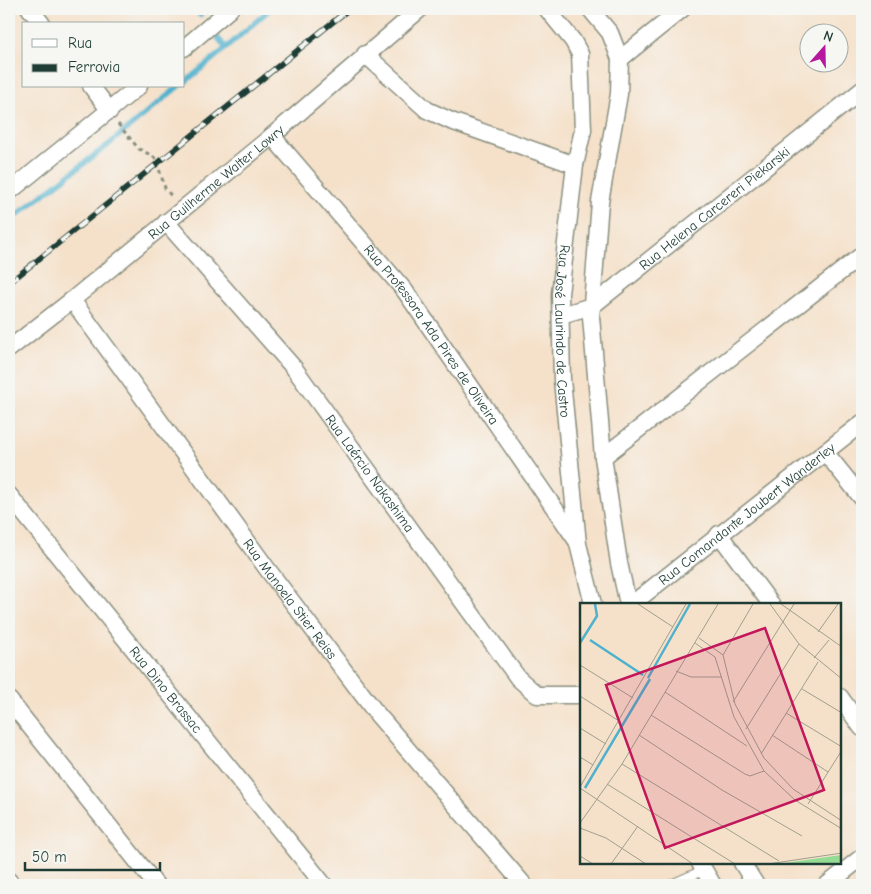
<svg xmlns="http://www.w3.org/2000/svg" width="871" height="894" font-family="'Comic Neue',sans-serif">
  <style>
    .lines { fill: none; stroke-linecap: round; stroke-linejoin: round }
    .stream { stroke: #4eb1cd; stroke-width: 5.5 }
    .lane-casing { stroke: #8a8f7f; stroke-width: 11 }
    .street-casing { stroke: #8a8f7f; stroke-width: 19 }
    .path { stroke: #8a8f7f; stroke-width: 3; stroke-dasharray: 4 4; stroke-linecap: butt }
    .lane { stroke: #fff; stroke-width: 9 }
    .street { stroke: #fff; stroke-width: 16 }
    .rail-casing { stroke: #1f3d34; stroke-width: 5.5 }
    .rail { stroke: #f6f6f2; stroke-width: 4; stroke-dasharray: 11; stroke-linecap: butt }
    .labels { text-anchor: middle; dominant-baseline: central; stroke-width: 4; stroke-linejoin: round; paint-order: stroke }
    .street-label { font-size: 14px; fill: #1f3d34; stroke: #f6f6f2 }
    .inset-river { fill: none; stroke: #4eb1cd; stroke-width: 2.5 }
    .inset-road { fill: none; stroke: #9f9f8e; stroke-width: 1 }
    .view { fill: #c2185b; fill-opacity: 0.15; stroke: #c2185b; stroke-width: 2.5 }
    .inset-edge { fill: none; stroke: #1f3d34; stroke-width: 2.5 }
  </style>
  <rect width="100%" height="100%" fill="#f6f6f2"/>
  <filter id="ink" filterUnits="userSpaceOnUse"><feTurbulence type="fractalNoise" baseFrequency=".02" numOctaves="2"/><feDisplacementMap in="SourceGraphic" scale="10" xChannelSelector="R" yChannelSelector="G"/><feConvolveMatrix kernelMatrix="1 2 1 2 8 2 1 2 1" color-interpolation-filters="sRGB"/></filter>
  <filter id="wash" filterUnits="userSpaceOnUse"><feTurbulence type="fractalNoise" baseFrequency=".0096" numOctaves="4" result="noise"/><feDisplacementMap in="SourceGraphic" scale="20" xChannelSelector="R" yChannelSelector="G"/><feGaussianBlur stdDeviation="1.12" result="paint"/><feColorMatrix in="noise" values="0 0 0 0 0 0 0 0 0 0 0 0 0 0 0 0 0 1.4 0 .05"/><feComposite in="paint" operator="in"/></filter>
  <g filter="url(#wash)">
    <rect width="100%" height="100%" fill="#f5e1ca"/>
    <g class="lines">
      <!-- stream -->
      <g class="stream">
        <path d="M196,9L200,15"/>
        <path d="M218,38L226,48L270,9"/>
        <path d="M184,83L226,48"/>
        <path d="M9,221L108,145L179,86"/>
      </g>
    </g>
  </g>
  <g filter="url(#ink)">
    <g class="lines">
      <defs>
        <path id="lane" d="M670,885L704,870"/>
        <g id="street">
          <path d="M30,9L42,24"/>
          <path id="s1" d="M547,9L573,41L580,54L583,130L575,165L560,294L562,380L578,544L593,604"/>
          <path d="M590,9L610,33L620,59L619,94L600,202L591,317L603,457L619,563L628,604"/>
          <path d="M184,48L230,9"/>
          <path d="M365,54L427,110L451,121L575,165"/>
          <path d="M620,59L682,9"/>
          <path d="M91,86L110,111"/>
          <path id="s2" d="M272,136L405,291L577,541"/>
          <path d="M9,192L139,86"/>
          <path id="s3" d="M166,222L294,368L518,678L537,695H581"/>
          <path id="s4" d="M72,300L268,570L377,714L524,885"/>
          <path id="s5" d="M561,315L592,306L862,90"/>
          <path id="s6" d="M9,349L72,300L272,136L420,9"/>
          <path d="M825,452L862,498"/>
          <path d="M603,457L862,255"/>
          <path id="s7" d="M9,495L324,885"/>
          <path d="M719,534L771,604"/>
          <path id="s8" d="M632,604L862,423"/>
          <path d="M840,697L862,728"/>
          <path d="M9,700L156,885"/>
          <path d="M700,863L713,885"/>
          <path d="M742,863L756,885"/>
          <path d="M9,881L12,885"/>
          <path d="M827,885L862,857"/>
        </g>
      </defs>
      <!-- lane casing -->
      <use href="#lane" class="lane-casing"/>
      <!-- street casing -->
      <use href="#street" class="street-casing"/>
      <!-- path -->
      <path class="path" d="M118,124L139,149L151,155L156,159L165,188L172,197"/>
      <!-- lane -->
      <use href="#lane" class="lane"/>
      <!-- street -->
      <use href="#street" class="street"/>
      <defs>
        <path id="rail" d="M9,283L349,9"/>
      </defs>
      <!-- rail casing -->
      <use href="#rail" class="rail-casing"/>
      <!-- rail -->
      <use href="#rail" class="rail"/>
    </g>
  </g>
  <g class="labels">
    <!-- street labels -->
    <g class="street-label">
      <text stroke="none"><textPath href="#s6" startOffset="266">Rua Guilherme Walter Lowry</textPath></text>
      <text stroke="none"><textPath href="#s5" startOffset="189">Rua Helena Carcereri Piekarski</textPath></text>
      <text stroke="none"><textPath href="#s1" startOffset="335">Rua José Laurindo de Castro</textPath></text>
      <text stroke="none"><textPath href="#s2" startOffset="255">Rua Professora Ada Pires de Oliveira</textPath></text>
      <text stroke="none"><textPath href="#s3" startOffset="324">Rua Laércio Nakashima</textPath></text>
      <text stroke="none"><textPath href="#s8" startOffset="146">Rua Comandante Joubert Wanderley</textPath></text>
      <text stroke="none"><textPath href="#s4" startOffset="370">Rua Manoela Stier Reiss</textPath></text>
      <text stroke="none"><textPath href="#s7" startOffset="250">Rua Dino Brassac</textPath></text>
    </g>
  </g>
  <!-- overview -->
  <g transform="translate(580 603)">
    <rect width="261" height="261" fill="#f5e1ca"/>
    <path d="M261,252V261H198Z" fill="#94db94"/>
    <path class="inset-river" d="M10,37L63,72M0,40L17,13L15,1M68,75L110,1M5,185L70,76"/>
    <path class="inset-road" d="M58,1L93,24M190,1L219,41L262,76M201,1L262,44M238,29L258,1M119,35L143,52L155,101L184,155L213,186L262,218M115,40L135,54L154,114L184,168L215,197L262,226M143,52L173,1M234,55L249,37M0,62L53,95M96,68L111,74H142M222,86L262,110M85,89L167,143M0,93L39,118M153,99L214,1M206,110L262,144M71,112L165,171L170,173L184,168M0,125L26,141M166,126L219,41M59,132L142,187L222,233M192,132L248,169M181,151L238,59M0,154L13,162M42,161L199,258M27,181L155,261M0,184L106,1M0,185L113,261M228,201L262,147M0,220L42,161L138,1M0,225L26,235L66,261M0,253L13,261M31,261L58,223M188,261L262,250"/>
    <path class="view" d="M185,25L244,187L85,245L26,82Z"/>
    <rect width="261" height="261" class="inset-edge"/>
  </g>
  <!-- margin -->
  <rect width="871" height="894" fill="none" stroke="#f6f6f2" stroke-width="30"/>
  <!-- legend -->
  <rect x="22" y="22" width="162" height="65" fill="#f6f6f2" stroke="#a0aca6"/>
  <rect x="32" y="39" width="25" height="8" fill="#ffffff" stroke="#a0aca6"/>
  <text x="68" y="48" font-size="15" fill="#1f3d34">Rua</text>
  <rect x="32" y="64" width="25" height="8" fill="#1f3d34" stroke="#a0aca6"/>
  <text x="68" y="72" font-size="15" fill="#1f3d34">Ferrovia</text>
  <!-- north arrow -->
  <g transform="translate(824 48) rotate(20)"><circle r="24" fill="#f6f6f2" stroke="#a0aca6"/>
  <path d="M0-4L9 19L0 12L-9 19Z" fill="#b5179e"/>
  <text y="-8" font-size="14" font-weight="bold" text-anchor="middle" fill="#1f3d34">N</text>
  </g>
  <!-- scale -->
  <path d="M25 862v8h135v-8" fill="none" stroke="#1f3d34" stroke-width="2.5"/>
  <text x="32" y="862" font-size="15" fill="#1f3d34" stroke="#f6f6f2" stroke-width="4" paint-order="stroke">50 m</text>
</svg>
